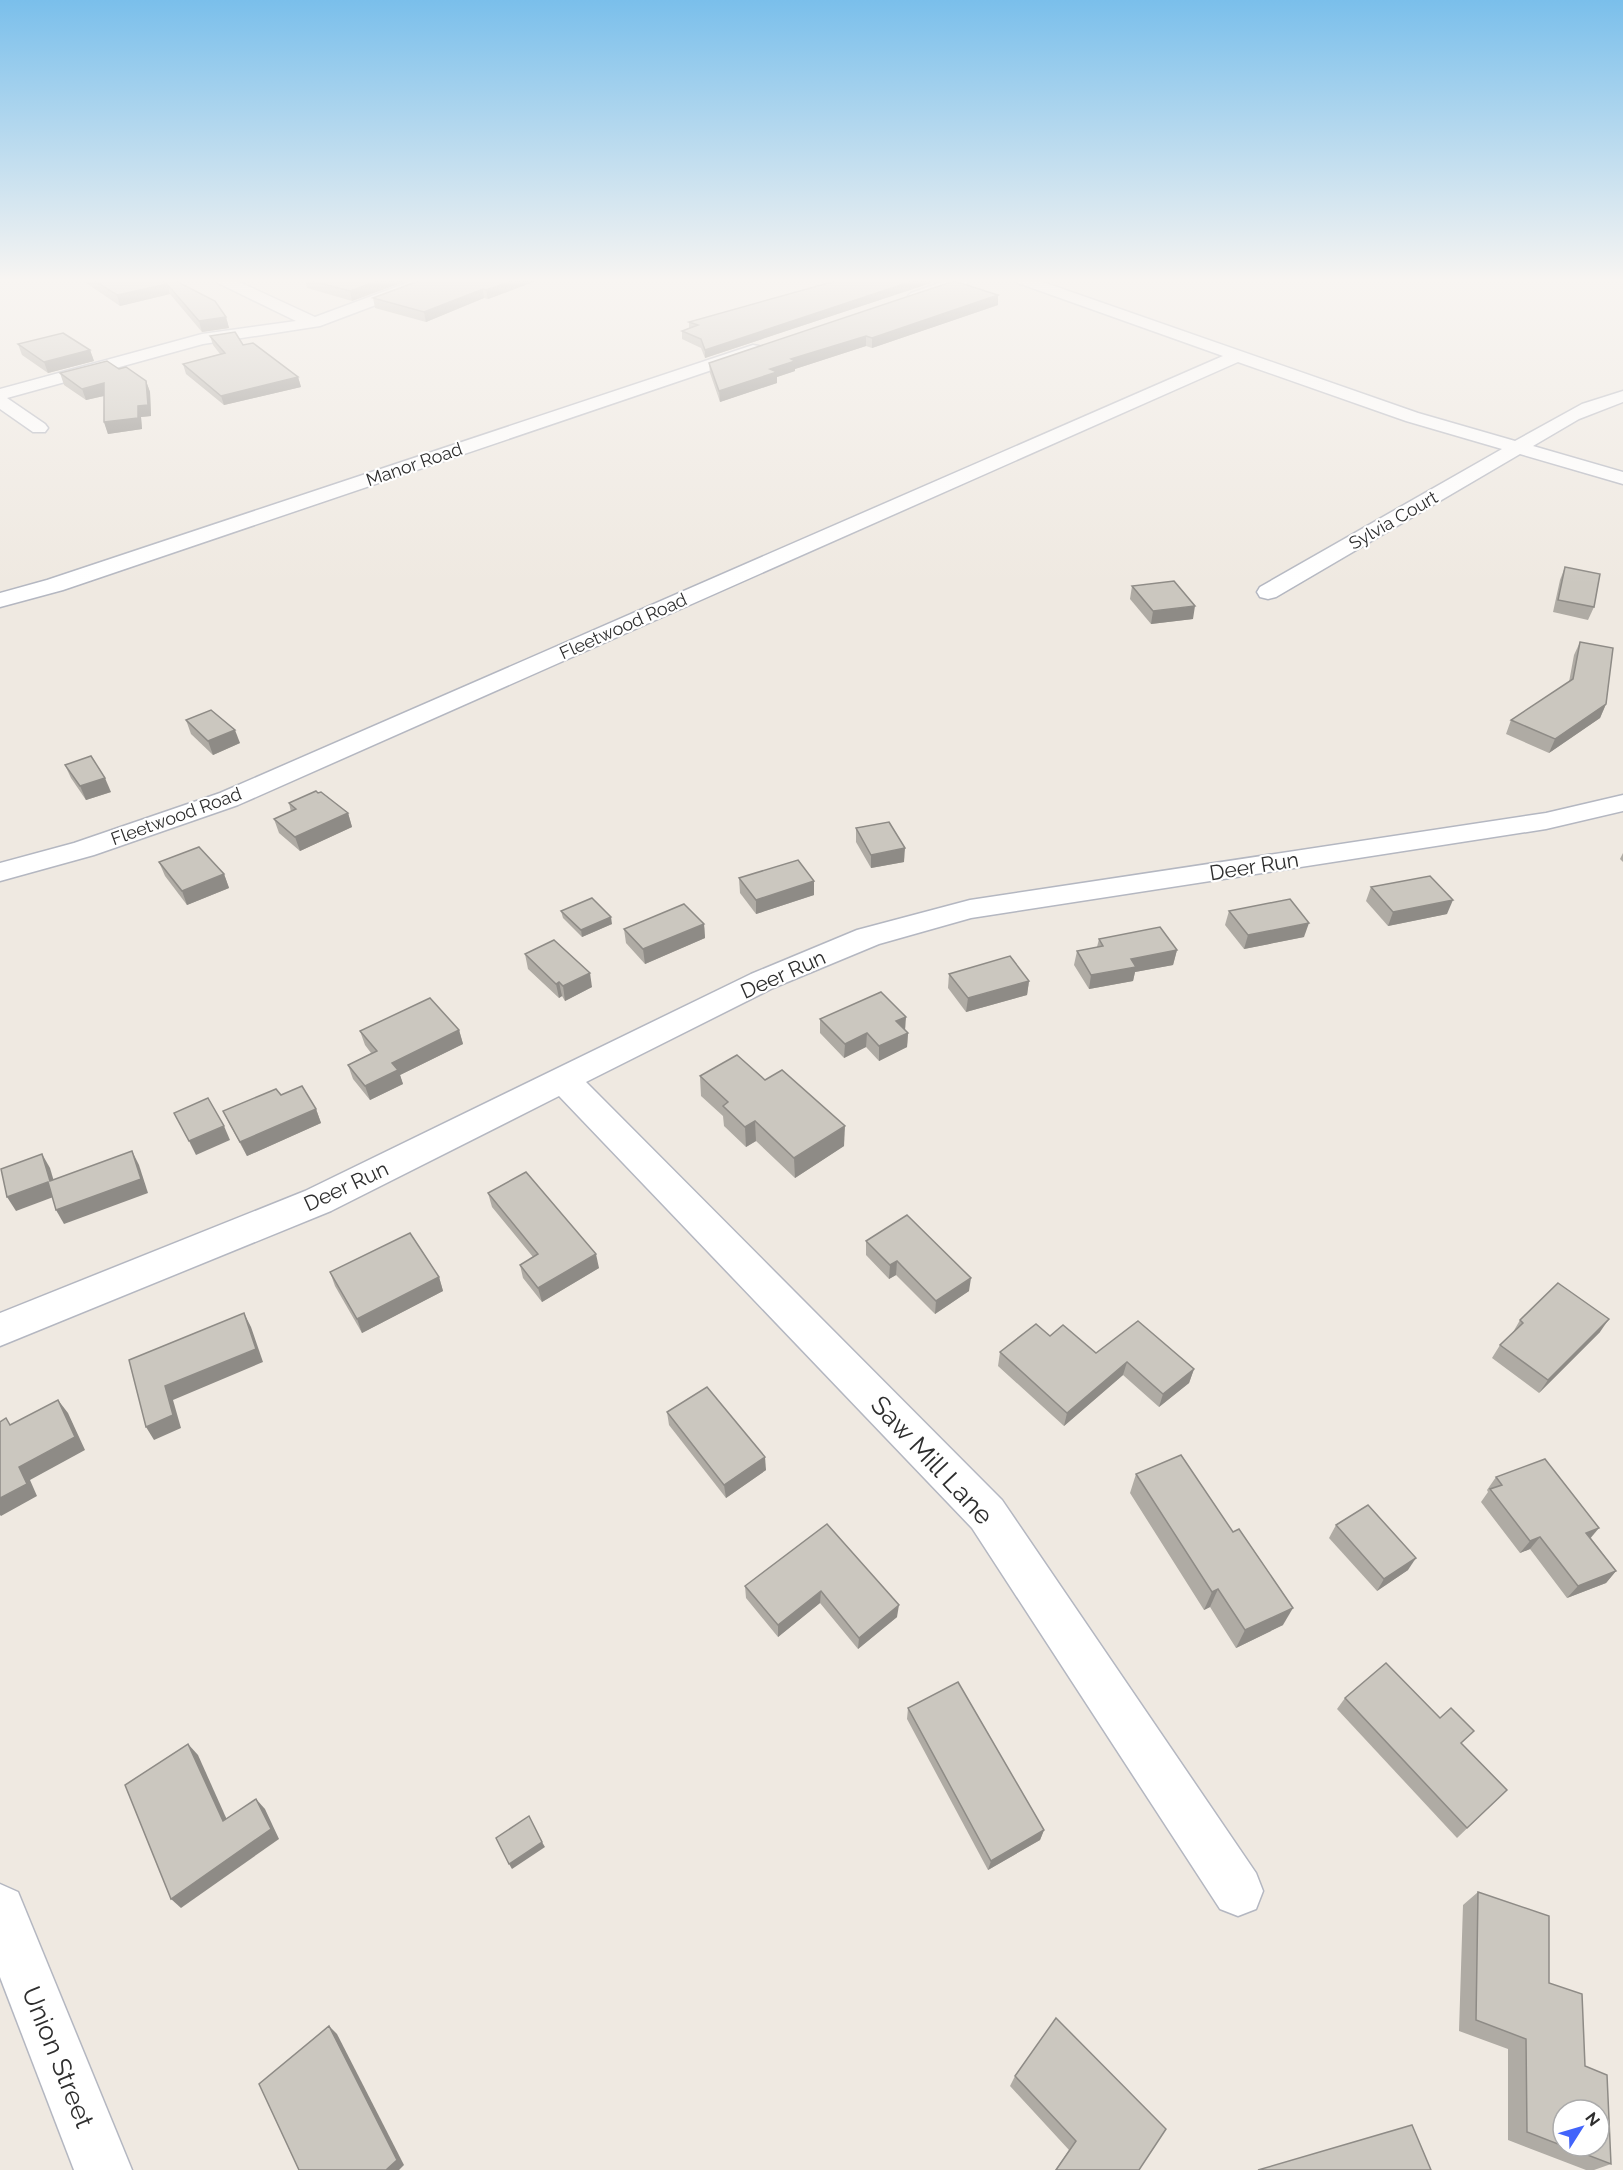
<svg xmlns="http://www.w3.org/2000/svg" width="1623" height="2170" font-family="Raleway,sans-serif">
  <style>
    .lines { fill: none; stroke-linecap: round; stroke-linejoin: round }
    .minor-casing { stroke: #b4b7c1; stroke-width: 3 }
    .minor { fill: #fff; fill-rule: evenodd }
    .wall { fill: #afaba4 }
    .shaded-wall { fill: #8e8b86 }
    .building { fill: #cbc7bf; stroke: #8e8b86; stroke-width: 1.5 }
    .labels { text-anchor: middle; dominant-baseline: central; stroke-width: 4.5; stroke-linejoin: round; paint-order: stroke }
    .far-street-label { font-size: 18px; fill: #2e2e2e; stroke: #fff }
    .street-label { font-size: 21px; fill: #2e2e2e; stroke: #fff }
    .near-street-label { font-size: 26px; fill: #2e2e2e; stroke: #fff }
  </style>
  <rect width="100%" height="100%" fill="#efe9e1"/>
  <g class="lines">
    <defs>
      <g id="minor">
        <path d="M215,280H235L315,317L415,280H437L434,283L320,326L203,344L7,398L45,424L48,428L45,432H33L0,409V389L202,334L296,321L218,283Z"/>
        <path d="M948,280H971L968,283L921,299H911L908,296L911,293Z"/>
        <path d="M1016,280H1037L1418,413L1515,441L1582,404L1623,391V402L1579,419L1533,446L1623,472V484L1520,454L1276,597L1268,599L1260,597L1257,592L1260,587L1502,449L1406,421L1238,362L238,805L94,855L0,881V863L74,843L220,793L1223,356L1018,283Z"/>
        <path d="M753,345L759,346L761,350L759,354L63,590L0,607V593L47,580Z"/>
        <path d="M1623,795V811L1546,829L971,918L879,944L773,988L586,1082L1002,1500L1256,1873L1263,1891L1256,1909L1238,1916L1220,1909L972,1528L559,1096L331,1211L0,1346V1313L305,1191L751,974L857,930L970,900L1546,813Z"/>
        <path d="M0,1884L18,1892L132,2170H74L0,1977Z"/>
      </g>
    </defs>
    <!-- minor casing -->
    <use href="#minor" class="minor-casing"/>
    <!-- minor -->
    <use href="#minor" class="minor"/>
  </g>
  <!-- wall -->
  <g class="wall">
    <path d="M82,280H174L226,317L229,328L202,332L170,294L120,306Z"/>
    <path d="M305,280H409L352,301L307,288Z"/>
    <path d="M421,280L513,290L488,299L484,298L426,322L375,308L373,298Z"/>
    <path d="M839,280H932L931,283L705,358L701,348L682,339V331L689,328V322Z"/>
    <path d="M998,295V305L872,348L866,346L795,369V371L777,377V383L720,402L710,373L709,363Z"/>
    <path d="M210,336L243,345L298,377L301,387L224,405L186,374L183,364L220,354L213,345Z"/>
    <path d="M18,344L90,350L94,361L48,373L22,355Z"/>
    <path d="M119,369L146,381L150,392L151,416L141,417L142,429L108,434L104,422V396L86,400L64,385L60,373Z"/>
    <path d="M1565,567L1594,607L1588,620L1553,612L1560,580Z"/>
    <path d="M1132,586L1193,619L1151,624L1130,599Z"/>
    <path d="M1580,642L1606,704L1600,718L1549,753L1506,734L1511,720L1569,682L1574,655Z"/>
    <path d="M186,720L240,743L213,755L191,734Z"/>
    <path d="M65,765L111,792L86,800L71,778Z"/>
    <path d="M318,793L348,813L352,827L300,851L279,833L274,819L291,812L289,803Z"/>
    <path d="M856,828L904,862L871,868L856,842Z"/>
    <path d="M1623,853V862L1620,859Z"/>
    <path d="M159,862L224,874L229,888L187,905L165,876Z"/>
    <path d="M739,878L814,895L756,914L740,893Z"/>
    <path d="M1371,887L1447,914L1388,926L1366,901Z"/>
    <path d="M561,911L612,924L582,937L563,918Z"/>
    <path d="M1229,911L1304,937L1244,949L1225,925Z"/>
    <path d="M704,924L705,938L645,964L626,943L624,929Z"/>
    <path d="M1099,939L1177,950L1173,965L1135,972L1133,981L1089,989L1074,965L1077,951L1097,947Z"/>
    <path d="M525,954L592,987L565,1001L562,996L559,998L528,969Z"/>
    <path d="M949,974L1029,981L1027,995L966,1012L948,988Z"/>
    <path d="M820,1019L905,1030L908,1033L907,1047L879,1061L866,1047L844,1058L820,1033Z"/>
    <path d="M459,1030L463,1044L400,1075L403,1084L370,1100L353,1079L348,1065L371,1053L365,1045L360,1031Z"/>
    <path d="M700,1076L765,1080L844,1146L795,1178L756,1141L746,1147L724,1126L723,1116L701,1096Z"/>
    <path d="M281,1095L316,1109L321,1123L247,1156L230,1125L223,1111Z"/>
    <path d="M488,1193L599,1268L542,1302L523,1278L520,1265L533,1257L492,1207Z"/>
    <path d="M866,1241L969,1291L935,1314L896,1275L889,1279L866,1255Z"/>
    <path d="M330,1272L439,1277L443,1291L362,1333L335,1286Z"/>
    <path d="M1520,1320L1600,1332L1539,1393L1492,1358L1500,1345L1512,1334Z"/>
    <path d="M1050,1336L1096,1353L1194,1369L1189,1383L1159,1407L1123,1375L1064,1426L998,1366L1000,1352Z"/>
    <path d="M667,1412L766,1470L726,1498L669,1425Z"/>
    <path d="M1136,1474L1283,1625L1236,1648L1210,1607L1204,1610L1130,1493Z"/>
    <path d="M1496,1477L1591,1538L1616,1571L1606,1583L1567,1598L1530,1549L1520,1553L1481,1502L1488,1492L1487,1490Z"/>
    <path d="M827,1524L897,1617L858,1649L820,1603L778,1637L746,1598L745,1586Z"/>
    <path d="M1336,1525L1408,1570L1377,1591L1329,1538Z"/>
    <path d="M1345,1698L1462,1744L1507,1790L1457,1838L1337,1709Z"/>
    <path d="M908,1708L1044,1830L1040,1840L988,1870L907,1719Z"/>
    <path d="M1478,1892L1549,1983L1585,2066L1611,2164L1594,2170H1586L1508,2140V2049L1459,2031L1463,1905Z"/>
    <path d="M1015,2076L1139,2170H1055L1069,2150L1010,2086Z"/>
  </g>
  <!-- shaded-wall -->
  <g class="shaded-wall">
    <path d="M381,280H409L352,301L350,291Z"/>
    <path d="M514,280H539L488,299L486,290Z"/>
    <path d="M916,280H932L931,283L705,358V350Z"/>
    <path d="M167,284L170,294L120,306L117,295Z"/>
    <path d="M483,289L484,298L426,322L424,312Z"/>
    <path d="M998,295V305L872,348V338Z"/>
    <path d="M226,317L229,328L202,332L199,321Z"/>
    <path d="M866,336V346L795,369V371L777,377V383L720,402L719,391L791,359Z"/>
    <path d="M90,350L94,361L48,373L44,362Z"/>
    <path d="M298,377L301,387L224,405L221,396Z"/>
    <path d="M146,381L150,392L151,416L141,417L142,429L108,434L104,422L138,406Z"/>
    <path d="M104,383L108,395L86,400L82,389Z"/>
    <path d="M1195,606L1193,619L1151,624L1153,611Z"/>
    <path d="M1606,704L1600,718L1549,753L1555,739Z"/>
    <path d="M235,730L240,743L213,755L208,741Z"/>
    <path d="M105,778L111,792L86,800L80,786Z"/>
    <path d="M348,813L352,827L300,851L295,837Z"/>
    <path d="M905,848L904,862L871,868V855Z"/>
    <path d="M224,874L229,888L187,905L182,891Z"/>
    <path d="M814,881V895L756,914V900Z"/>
    <path d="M1453,900L1447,914L1388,926L1393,912Z"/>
    <path d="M611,917L612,924L582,937L581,930Z"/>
    <path d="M1309,923L1304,937L1244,949L1248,935Z"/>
    <path d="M704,924L705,938L645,964L643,949Z"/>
    <path d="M1177,950L1173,965L1135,972L1133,981L1089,989L1091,975L1131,959Z"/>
    <path d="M590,973L592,987L565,1001L563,986Z"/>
    <path d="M1029,981L1027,995L966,1012L968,998Z"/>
    <path d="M559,982L562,996L559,998L556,984Z"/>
    <path d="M906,1017L905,1031L896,1021Z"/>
    <path d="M459,1030L463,1044L400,1075L403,1084L370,1100L365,1086L392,1063Z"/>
    <path d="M867,1033L866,1047L844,1058L845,1044Z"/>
    <path d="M908,1033L907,1047L879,1061V1046Z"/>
    <path d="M316,1109L321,1123L247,1156L240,1142Z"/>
    <path d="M755,1121L756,1141L746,1147L745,1127Z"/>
    <path d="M224,1126L230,1140L196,1155L189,1141Z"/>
    <path d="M845,1126L844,1146L795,1178L794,1158Z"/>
    <path d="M132,1151L139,1165L148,1193L64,1224L56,1210Z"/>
    <path d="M42,1154L50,1168L58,1195L50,1181Z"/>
    <path d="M48,1182L56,1196L16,1211L7,1197Z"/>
    <path d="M596,1254L599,1268L542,1302L538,1288Z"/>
    <path d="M897,1261L896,1275L889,1279L890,1265Z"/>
    <path d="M439,1277L443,1291L362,1333L357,1319Z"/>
    <path d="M971,1278L969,1291L935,1314L936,1301Z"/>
    <path d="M244,1313L251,1327L263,1362L173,1400L181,1428L154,1440L146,1427L165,1386Z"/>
    <path d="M1609,1319L1600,1332L1539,1393L1548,1380Z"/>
    <path d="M1127,1362L1123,1375L1064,1426L1067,1413Z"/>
    <path d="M1194,1369L1189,1383L1159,1407L1163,1394Z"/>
    <path d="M58,1400L68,1413L85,1450L30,1480L37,1496L1,1516L0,1515V1498L19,1467Z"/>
    <path d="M765,1457L766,1470L726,1498L724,1485Z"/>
    <path d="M1599,1528L1589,1540L1586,1533Z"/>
    <path d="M1540,1537L1530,1549L1520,1553L1530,1541Z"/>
    <path d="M1416,1558L1408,1570L1377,1591L1384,1579Z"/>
    <path d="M1616,1571L1606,1583L1567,1598L1578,1586Z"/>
    <path d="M1218,1589L1210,1607L1204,1610L1212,1592Z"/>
    <path d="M821,1591L820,1603L778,1637V1625Z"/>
    <path d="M899,1605L897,1617L858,1649L859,1638Z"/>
    <path d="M1293,1608L1283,1625L1236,1648L1245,1630Z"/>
    <path d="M188,1744L198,1755L232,1831L223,1821Z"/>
    <path d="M256,1799L265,1809L279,1839L181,1908L171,1899Z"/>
    <path d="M1044,1830L1040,1840L988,1870L991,1861Z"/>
    <path d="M542,1842L545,1847L512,1869L509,1864Z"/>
    <path d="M329,2026L337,2034L404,2165L399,2170H386Z"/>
  </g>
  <!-- building -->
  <g class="building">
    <path d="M93,280H160L166,283L164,280H174L215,301L226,317L199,321L167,284L117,295Z"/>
    <path d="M308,280H381L350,291Z"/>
    <path d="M421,280H514L486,290L483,289L424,312L373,298Z"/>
    <path d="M839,280H916L705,350L701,339L682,331L698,325L689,322Z"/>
    <path d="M954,281L998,295L872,338L866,336L791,359L795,361L770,369L777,372L719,391L709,363Z"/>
    <path d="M235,332L243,345L253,343L298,377L221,396L183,364L225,353L210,336Z"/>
    <path d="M63,333L90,350L44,362L18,344Z"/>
    <path d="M107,361L119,369L126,367L146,381L148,405L138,406V418L104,422V383L82,389L60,373Z"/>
    <path d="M1565,567L1600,574L1594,607L1558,600Z"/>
    <path d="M1174,581L1195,606L1153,611L1132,586Z"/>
    <path d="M1580,642L1613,648L1606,704L1555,739L1511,720L1573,679Z"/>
    <path d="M211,710L235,730L208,741L186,720Z"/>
    <path d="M91,756L105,778L80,786L65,765Z"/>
    <path d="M316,791L318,793L321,792L348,813L295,837L274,819L296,809L289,803Z"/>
    <path d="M889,822L905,848L871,855L856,828Z"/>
    <path d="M199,847L224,874L182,891L159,862Z"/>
    <path d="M798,860L814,881L756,900L739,878Z"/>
    <path d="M1430,876L1453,900L1393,912L1371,887Z"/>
    <path d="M592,898L611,917L581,930L561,911Z"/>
    <path d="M1290,899L1309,923L1248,935L1229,911Z"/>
    <path d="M684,904L704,924L643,949L624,929Z"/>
    <path d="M1160,927L1177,950L1131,959L1136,967L1091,975L1077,951L1103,946L1099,939Z"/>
    <path d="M554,940L590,973L563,986L559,982L556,984L525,954Z"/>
    <path d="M1010,956L1029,981L968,998L949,974Z"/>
    <path d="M881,992L906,1017L896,1021L908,1033L879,1046L867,1033L845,1044L820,1019Z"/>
    <path d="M430,998L459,1030L392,1063L398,1070L365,1086L348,1065L377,1051L360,1031Z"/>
    <path d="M737,1055L765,1080L782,1070L845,1126L794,1158L755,1121L745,1127L723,1106L728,1102L700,1076Z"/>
    <path d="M302,1086L316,1109L240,1142L223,1111L276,1089L281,1095Z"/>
    <path d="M208,1098L224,1126L189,1141L174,1113Z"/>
    <path d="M132,1151L141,1179L56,1210L48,1182L7,1197L1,1169L42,1154L50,1181Z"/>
    <path d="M526,1172L596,1254L538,1288L520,1265L538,1254L488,1193Z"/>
    <path d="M907,1215L971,1278L936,1301L897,1261L890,1265L866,1241Z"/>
    <path d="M410,1233L439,1277L357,1319L330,1272Z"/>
    <path d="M1558,1283L1609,1319L1548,1380L1500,1345L1523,1323L1520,1320Z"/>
    <path d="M244,1313L256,1349L165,1386L173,1415L146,1427L129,1360Z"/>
    <path d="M1138,1321L1194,1369L1163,1394L1127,1362L1067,1413L1000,1352L1036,1324L1050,1336L1063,1325L1096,1353Z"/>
    <path d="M707,1387L765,1457L724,1485L667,1412Z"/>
    <path d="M58,1400L75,1437L19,1467L27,1484L0,1498V1422L6,1418L10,1425Z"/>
    <path d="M1181,1455L1233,1532L1239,1529L1293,1608L1245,1630L1218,1589L1212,1592L1136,1474Z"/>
    <path d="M1545,1459L1599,1528L1586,1533L1616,1571L1578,1586L1540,1537L1530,1541L1490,1489L1502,1485L1496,1477Z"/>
    <path d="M1368,1505L1416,1558L1384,1579L1336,1525Z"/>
    <path d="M827,1524L899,1605L859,1638L821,1591L778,1625L745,1586Z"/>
    <path d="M1386,1663L1440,1718L1451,1708L1474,1731L1461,1743L1507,1790L1467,1828L1345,1698Z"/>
    <path d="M958,1682L1044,1830L991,1861L908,1708Z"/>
    <path d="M188,1744L223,1821L256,1799L271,1829L171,1899L125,1785Z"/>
    <path d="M529,1816L542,1842L509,1864L496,1838Z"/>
    <path d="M1478,1892L1549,1916V1983L1582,1994L1585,2066L1607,2075L1611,2164L1564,2146H1599V2110H1563V2146L1527,2132L1526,2039L1476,2020Z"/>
    <path d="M1056,2018L1166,2129L1139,2170H1056L1076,2141L1015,2076Z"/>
    <path d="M329,2026L397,2160L386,2170H299L259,2084Z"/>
    <path d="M1412,2125L1431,2170H1258Z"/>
  </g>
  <!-- sky -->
  <linearGradient id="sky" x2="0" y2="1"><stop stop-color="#7abfeb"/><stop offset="0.48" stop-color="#f8f5f2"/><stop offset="1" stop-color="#f8f5f2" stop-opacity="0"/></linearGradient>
  <rect width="1623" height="584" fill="url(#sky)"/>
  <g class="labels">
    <!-- far-street labels -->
    <g class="far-street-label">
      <text transform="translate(414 464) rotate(-19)">Manor Road</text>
      <text transform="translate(1393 520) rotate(-30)">Sylvia Court</text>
      <text transform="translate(623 626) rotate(-24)">Fleetwood Road</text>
      <text transform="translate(176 816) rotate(-20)">Fleetwood Road</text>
    </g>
    <!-- street labels -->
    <g class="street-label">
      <text transform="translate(1254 866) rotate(-9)">Deer Run</text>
      <text transform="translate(783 974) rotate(-24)">Deer Run</text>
      <text transform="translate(346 1186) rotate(-25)">Deer Run</text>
    </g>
    <!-- near-street labels -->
    <g class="near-street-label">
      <text transform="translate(932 1460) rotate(47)">Saw Mill Lane</text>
      <text transform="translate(58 2057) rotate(68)">Union Street</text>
    </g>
  </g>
  <!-- north arrow -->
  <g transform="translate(1581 2128) rotate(53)"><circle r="28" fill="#ffffff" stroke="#ababab" stroke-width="1.5"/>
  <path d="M0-4.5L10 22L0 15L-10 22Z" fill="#4264fb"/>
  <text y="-9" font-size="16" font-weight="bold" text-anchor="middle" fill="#2e2e2e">N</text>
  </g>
</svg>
